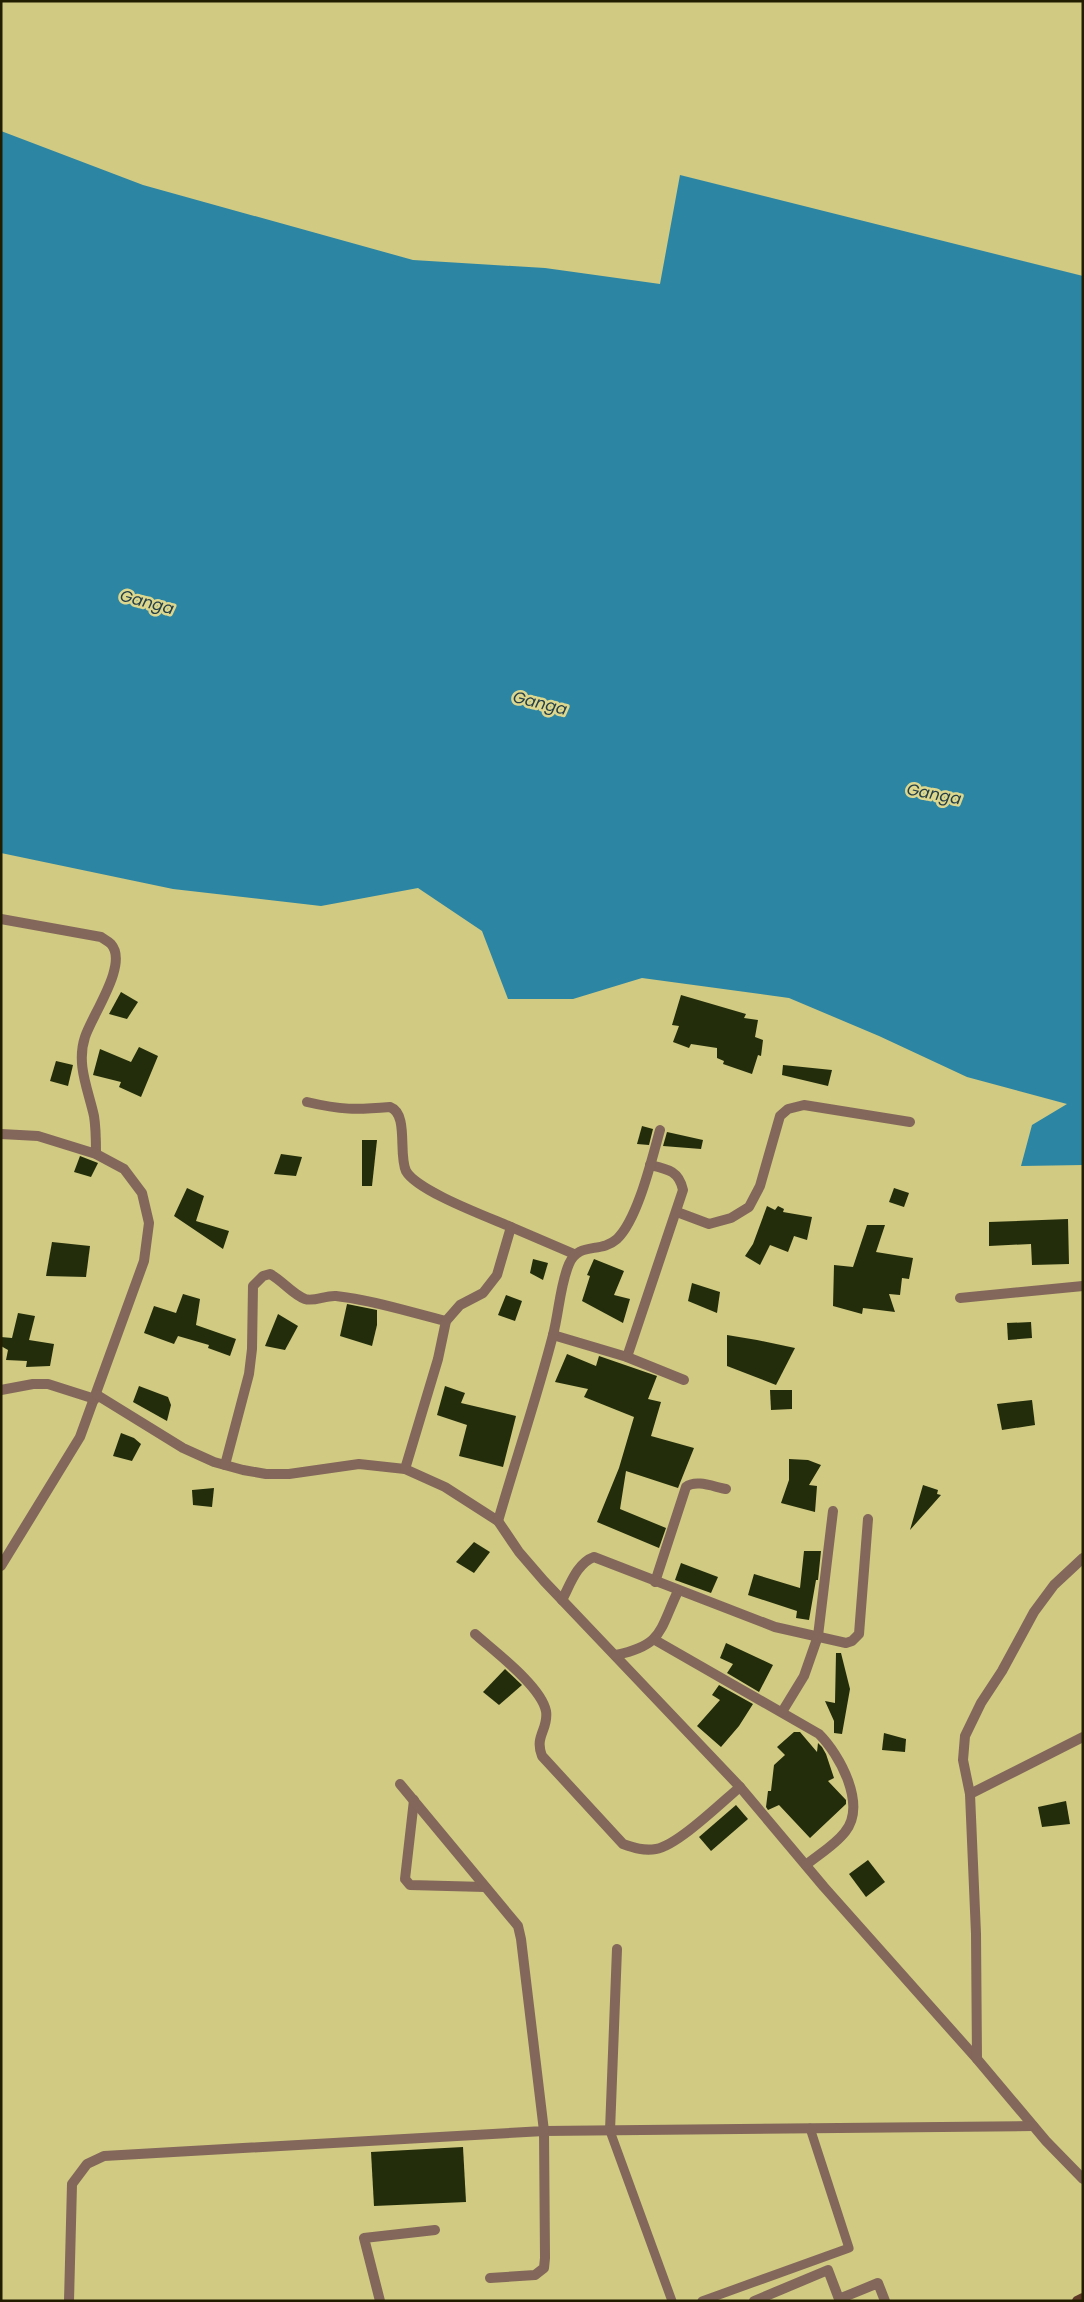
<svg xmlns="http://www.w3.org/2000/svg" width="1084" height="2302" font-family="Poppins,sans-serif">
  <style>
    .water { fill: #2c85a3 }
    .building { fill: #232d0b }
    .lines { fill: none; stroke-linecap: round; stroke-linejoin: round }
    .lane { stroke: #83675a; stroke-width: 9 }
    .street { stroke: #83675a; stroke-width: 10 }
    .secondary { stroke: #613928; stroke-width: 10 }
    .labels { text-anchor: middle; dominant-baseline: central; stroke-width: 5; stroke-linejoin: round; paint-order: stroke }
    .water-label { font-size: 16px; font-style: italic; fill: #243f49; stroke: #ddd78e }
  </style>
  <rect width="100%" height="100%" fill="#d0ca82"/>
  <!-- water -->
  <path class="water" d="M1,131L143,185L413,260L545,268L660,284L680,175L1083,276V1165L1021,1166L1032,1125L1067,1104L967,1077L879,1036L789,998L642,978L573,999H508L482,931L418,888L321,906L173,889L1,853Z"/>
  <!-- building -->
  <g class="building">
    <path d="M121,992L138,1002L127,1019L109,1014Z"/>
    <path d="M681,995L746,1014L744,1018L758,1020L755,1037L763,1040L761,1056L758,1055L752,1074L723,1064L724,1061L717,1058V1048L691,1044L689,1048L673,1042L679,1026L672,1025Z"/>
    <path d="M139,1047L158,1056L141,1097L119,1087L121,1082L93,1075L100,1049L131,1062Z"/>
    <path d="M56,1061L73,1065L68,1086L50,1081Z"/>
    <path d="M783,1065L832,1070L828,1086L782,1075Z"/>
    <path d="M642,1126L653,1129L649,1145L637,1144Z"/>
    <path d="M667,1132L703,1140L701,1149L663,1146Z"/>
    <path d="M362,1140H377L372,1186H362Z"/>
    <path d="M281,1154L302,1157L296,1176L274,1174Z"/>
    <path d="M80,1156L98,1163L91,1177L74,1172Z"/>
    <path d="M187,1188L204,1196L196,1221L229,1231L223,1249L174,1216Z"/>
    <path d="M894,1188L909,1193L904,1207L889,1202Z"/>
    <path d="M767,1206L775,1210L778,1206L784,1209L783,1212L812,1217L807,1240L794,1236L788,1252L770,1245L760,1265L745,1256L753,1244Z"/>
    <path d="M1068,1219L1069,1264L1032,1265L1031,1244L989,1246V1222Z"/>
    <path d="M867,1225H885L876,1252L913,1258L909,1279L902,1278L900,1295L889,1294L895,1312L863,1308L862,1314L833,1306L834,1265L853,1267Z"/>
    <path d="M52,1242L90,1246L86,1277L46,1276Z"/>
    <path d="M533,1259L548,1263L543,1280L530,1273Z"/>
    <path d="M594,1259L624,1271L614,1295L630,1299L623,1323L582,1301L590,1276L587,1275Z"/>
    <path d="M692,1283L720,1292L717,1313L688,1301Z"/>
    <path d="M183,1294L200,1299L196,1325L236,1339L230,1356L208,1348L209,1345L178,1336L174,1344L144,1333L154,1306L176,1313Z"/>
    <path d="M506,1295L522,1301L515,1321L498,1315Z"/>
    <path d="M347,1304L377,1310V1325L372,1346L340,1336Z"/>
    <path d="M18,1313L35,1316L29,1340L54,1344L50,1366L26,1367L27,1361L6,1360L8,1350L1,1346V1337L12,1338Z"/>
    <path d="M278,1314L298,1326L285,1350L265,1346Z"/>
    <path d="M1031,1322L1032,1338L1008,1340L1007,1323Z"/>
    <path d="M727,1335L757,1340L795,1348L776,1385L727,1366Z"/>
    <path d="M567,1354L596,1366L599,1356L657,1376L648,1399L661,1402L651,1436L694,1448L678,1488L626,1471L620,1509L666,1528L659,1548L597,1522L619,1468L634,1417L584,1397L588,1389L555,1382Z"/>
    <path d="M139,1386L168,1397L171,1405L167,1421L133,1402Z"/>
    <path d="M445,1386L465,1393L461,1403L516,1416L503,1467L459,1456L467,1425L437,1415Z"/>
    <path d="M770,1390H792V1409L771,1410Z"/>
    <path d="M1032,1400L1035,1425L1002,1430L997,1404Z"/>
    <path d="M121,1433L134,1438L141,1444L132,1461L113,1456Z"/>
    <path d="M789,1459L808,1460L821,1465L809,1485L817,1486L815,1512L781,1503L789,1480Z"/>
    <path d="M923,1485L938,1490L937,1494L941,1495L910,1530Z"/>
    <path d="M214,1488L212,1507L193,1505L192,1490Z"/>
    <path d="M474,1542L490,1552L474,1573L456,1562Z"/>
    <path d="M804,1551H821L818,1580H816L809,1620L796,1618L797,1611L748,1595L754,1574L800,1588Z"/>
    <path d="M681,1563L718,1577L711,1593L675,1580Z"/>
    <path d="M726,1643L773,1665L759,1692L727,1673L733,1664L720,1658Z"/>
    <path d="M836,1653H841L850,1689L842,1734L834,1733V1721L825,1701L835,1703Z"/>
    <path d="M505,1669L522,1685L499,1705L483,1692Z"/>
    <path d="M719,1685L753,1704L739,1726L721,1747L697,1726L720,1700L712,1695Z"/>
    <path d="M794,1732H800L817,1752L818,1743L822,1747L826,1754L834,1778L828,1781L846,1800V1804L810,1838L779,1805L768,1810L766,1807L768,1791H771L774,1765L785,1755L777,1747Z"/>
    <path d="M884,1733L906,1739L905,1752L882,1750Z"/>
    <path d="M1066,1801L1070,1824L1042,1827L1038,1807Z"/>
    <path d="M736,1805L748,1819L711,1851L699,1837Z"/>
    <path d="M868,1860L885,1882L866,1897L849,1874Z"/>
    <path d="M463,2147L466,2202L374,2206L371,2152Z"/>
  </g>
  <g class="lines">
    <!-- lane -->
    <g class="lane">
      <path d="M610,2131L672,2301"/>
      <path d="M702,2301L849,2248L810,2128"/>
    </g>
    <!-- street -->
    <g class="street">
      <path d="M1,919L101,937C104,939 108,941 111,944C129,964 92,1015 85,1037C76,1064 88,1089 94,1116C96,1128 96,1142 96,1154"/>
      <path d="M307,1102C341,1110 356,1110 390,1107C409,1114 398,1154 406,1171C417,1191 488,1217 511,1227"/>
      <path d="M1,1134L38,1136L96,1154L124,1169L142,1193L149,1223L144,1261L80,1437L1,1566"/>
      <path d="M677,1212L709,1224L731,1218L749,1207L760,1186L780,1116L788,1109L804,1105L910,1122"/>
      <path d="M960,1298L1083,1286"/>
      <path d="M553,1335L627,1357L684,1380"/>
      <path d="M627,1357L683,1190C679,1171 668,1169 650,1165"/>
      <path d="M1,1390L33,1384H48L95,1399"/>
      <path d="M97,1395L183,1448L214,1462L243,1470L266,1474H289L359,1464L405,1469L445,1487L498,1521L519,1552L544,1581L740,1787L824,1887L977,2059L1046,2141L1083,2179"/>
      <path d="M225,1465L249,1374L252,1349L253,1286L263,1276L270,1274C283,1281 292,1294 305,1299C314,1302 326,1295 336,1296C373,1300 409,1312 446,1321"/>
      <path d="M405,1469L438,1359L446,1321L460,1305L483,1293L497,1275L511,1227L574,1254"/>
      <path d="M498,1521C516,1459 537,1397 553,1335C559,1312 560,1285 569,1264C579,1241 600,1254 617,1239C638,1219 652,1158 660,1130"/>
      <path d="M655,1582L686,1487C696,1479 714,1487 726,1489"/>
      <path d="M562,1600C570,1585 577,1563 594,1557L775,1627L846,1643L852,1641L859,1634L868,1519"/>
      <path d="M475,1634C494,1651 541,1686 546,1711C549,1729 534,1736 542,1756L623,1844C634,1848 644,1851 656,1849C677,1846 722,1802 740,1787"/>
      <path d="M655,1640L819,1734C840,1755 867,1805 845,1832C835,1845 818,1855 806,1865"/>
      <path d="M616,1655C663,1645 659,1631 678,1591"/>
      <path d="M782,1712L804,1676L818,1636L833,1511"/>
      <path d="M970,1794L963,1760L965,1736L981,1703L1002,1671L1034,1612L1054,1585L1083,1558"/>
      <path d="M414,1800L405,1879L410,1885L485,1887"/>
      <path d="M977,2059L976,1934L970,1794L1083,1737"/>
      <path d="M610,2131L617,1949"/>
      <path d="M490,2278L535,2275L544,2268L545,2258L544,2131L1033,2126"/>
      <path d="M69,2301L72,2184L87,2164L104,2156L544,2131L521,1939L518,1926L400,1784"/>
      <path d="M380,2301L364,2238L435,2230"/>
      <path d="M754,2301L828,2270L839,2299L878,2283L885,2301"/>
    </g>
    <!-- secondary -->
    <path class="secondary" d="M1077,2301L1083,2298"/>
  </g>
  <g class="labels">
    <!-- water labels -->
    <g class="water-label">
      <text transform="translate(147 602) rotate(15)">Ganga</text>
      <text transform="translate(540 703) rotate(14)">Ganga</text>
      <text transform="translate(934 794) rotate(11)">Ganga</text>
    </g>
  </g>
  <!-- border -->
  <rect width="1084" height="2302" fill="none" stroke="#201d01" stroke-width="5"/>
</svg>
